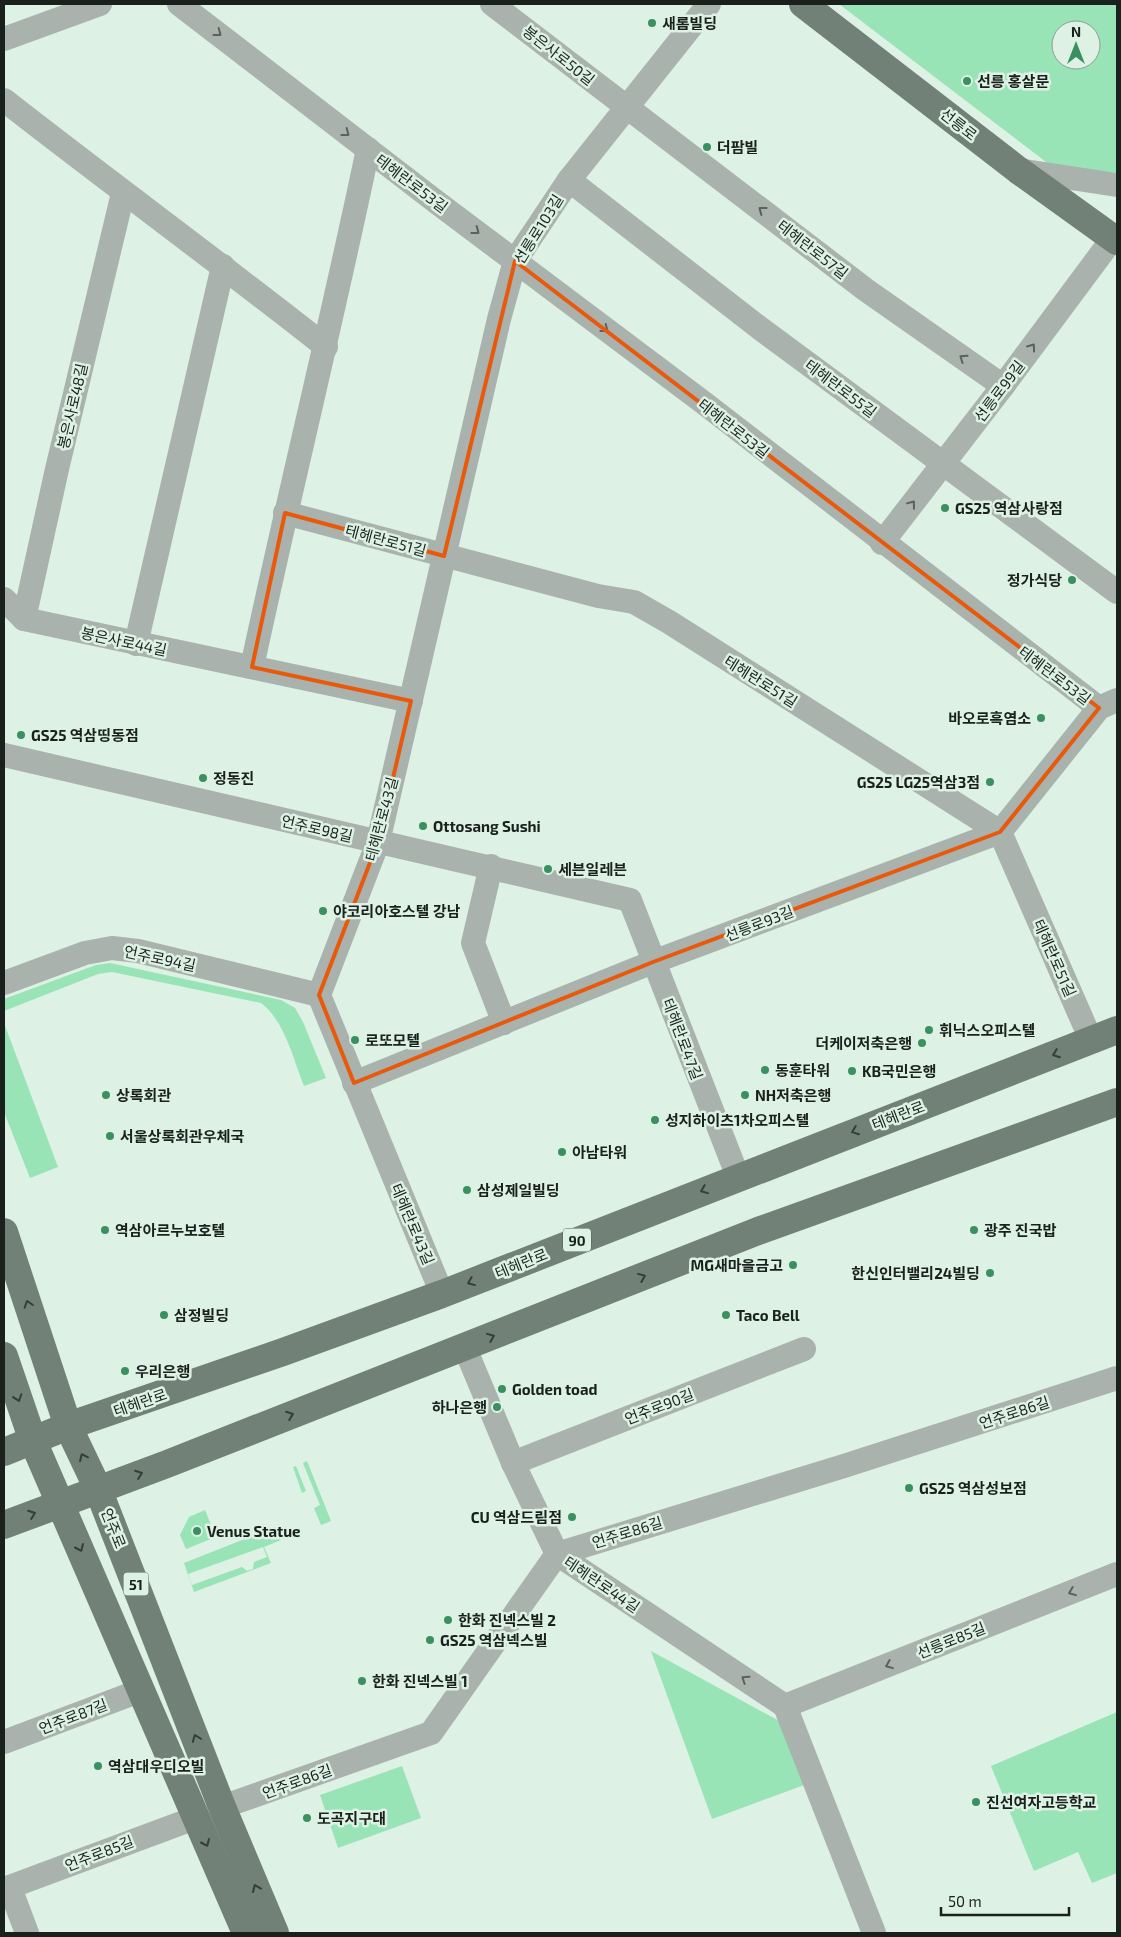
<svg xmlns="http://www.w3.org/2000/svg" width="1121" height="1937" font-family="'Exo 2','Noto Sans KR',sans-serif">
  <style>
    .green { fill: #98e4b6; fill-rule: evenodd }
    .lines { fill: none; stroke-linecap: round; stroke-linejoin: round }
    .minor { stroke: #a9b2ac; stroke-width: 24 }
    .major { stroke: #728178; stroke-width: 28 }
    .oneway { stroke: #5a625d }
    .oneway2 { stroke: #343e38 }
    .marked { fill: none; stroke: #e8590c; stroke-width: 4; stroke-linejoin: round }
    .poi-dot { fill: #3b9062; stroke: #ddf1e4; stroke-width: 2 }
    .labels { text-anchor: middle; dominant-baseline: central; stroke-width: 5; stroke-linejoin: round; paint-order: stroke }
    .shield { fill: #ddf1e4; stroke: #545f59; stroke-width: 1 }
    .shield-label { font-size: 14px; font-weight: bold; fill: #1a211d }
    .poi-label { font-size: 15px; font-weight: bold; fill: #1a211d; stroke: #ddf1e4; text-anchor: start }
    .street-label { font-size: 15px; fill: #1a211d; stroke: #ddf1e4 }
  </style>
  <rect width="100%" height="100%" fill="#ddf1e4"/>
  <!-- green -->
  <g class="green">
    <path d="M839,4H1117V173L1050,165ZM1061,30H1091V60H1061Z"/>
    <path d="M110,963L281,1000L295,1008L303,1022L326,1078L304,1086C293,1059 285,1021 261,1003L112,972L98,974L4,1011V999L96,965Z"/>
    <path d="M4,1023L58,1167L30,1178L4,1112Z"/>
    <path d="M307,1461L331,1521L321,1525L314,1508L320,1505L303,1463Z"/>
    <path d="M296,1466L306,1491L302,1493L293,1467Z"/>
    <path d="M205,1510L216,1537L186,1549L180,1535L189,1517Z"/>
    <path d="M275,1527L281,1540L264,1547L271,1563L194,1592L184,1563ZM263,1547L267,1557L254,1562L253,1569L247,1571L242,1567L192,1585L188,1574Z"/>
    <path d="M651,1651L783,1723L807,1784L712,1819Z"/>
    <path d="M1117,1712V1873L1092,1883L1078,1852L1034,1871L991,1766Z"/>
    <path d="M402,1766L421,1818L338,1848L320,1795Z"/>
  </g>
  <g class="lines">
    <!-- minor -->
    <g class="minor">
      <path d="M179,4L439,204L704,403L1099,708"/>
      <path d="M492,4L866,290L1003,386"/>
      <path d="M4,39L100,4"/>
      <path d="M4,100C110,183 220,263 326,347"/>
      <path d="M1018,170L1117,185"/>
      <path d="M569,180L761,329L1117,592"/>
      <path d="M285,513L598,596L634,602L669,622L1000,832L1091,1040"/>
      <path d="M882,543L1003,386L1113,238"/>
      <path d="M4,599L24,619L411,701"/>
      <path d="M24,619L57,469L123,193"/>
      <path d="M136,644L223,266"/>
      <path d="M252,667C289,494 332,322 368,149"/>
      <path d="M4,755L630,900L738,1177"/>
      <path d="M491,866L473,943L504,1023"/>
      <path d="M4,983L85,953L112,948L138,951L319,995"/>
      <path d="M354,1083L653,962L1000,832L1099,708L1117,700"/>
      <path d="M442,1294L319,995L378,842L499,319L515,261L569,180L709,4"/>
      <path d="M465,1348L513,1463L557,1554L785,1706"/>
      <path d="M513,1463L804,1349"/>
      <path d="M785,1706L1117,1574"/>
      <path d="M785,1706L874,1933"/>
      <path d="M4,1742L142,1690"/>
      <path d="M222,1807L431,1733L557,1554L844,1466L1117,1378"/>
      <path d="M10,1888L27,1933"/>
      <path d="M4,1889L195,1818"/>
    </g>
    <!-- major -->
    <g class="major">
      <path d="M803,4L1018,170L1117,241"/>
      <path d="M4,1232L68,1426L98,1489L222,1807L275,1933"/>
      <path d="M4,1356L33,1441L246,1933"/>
      <path d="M4,1452L68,1426L283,1352L442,1294L1117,1030"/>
      <path d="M4,1525L167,1464L758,1231L1117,1102"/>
    </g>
  </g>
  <!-- one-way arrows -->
  <defs><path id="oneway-chevron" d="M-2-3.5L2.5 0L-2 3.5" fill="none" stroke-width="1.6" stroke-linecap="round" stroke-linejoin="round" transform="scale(1.25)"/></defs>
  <g class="oneway">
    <use href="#oneway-chevron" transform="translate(218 33) rotate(37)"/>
    <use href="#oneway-chevron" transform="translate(346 133) rotate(37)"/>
    <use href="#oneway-chevron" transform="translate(762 210) rotate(-143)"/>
    <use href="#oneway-chevron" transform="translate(476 231) rotate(37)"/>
    <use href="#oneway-chevron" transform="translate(605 329) rotate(37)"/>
    <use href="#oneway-chevron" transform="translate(1032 347) rotate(-54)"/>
    <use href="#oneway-chevron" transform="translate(963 358) rotate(-145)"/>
    <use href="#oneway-chevron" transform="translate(912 504) rotate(-53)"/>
    <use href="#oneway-chevron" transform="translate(1072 1592) rotate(158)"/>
    <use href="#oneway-chevron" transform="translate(889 1665) rotate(158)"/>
    <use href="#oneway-chevron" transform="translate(745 1679) rotate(-146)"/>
  </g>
  <g class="oneway2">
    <use href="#oneway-chevron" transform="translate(1056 1054) rotate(159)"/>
    <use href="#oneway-chevron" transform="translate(855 1131) rotate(159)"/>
    <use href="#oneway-chevron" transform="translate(704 1190) rotate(158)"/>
    <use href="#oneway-chevron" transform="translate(642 1277) rotate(-22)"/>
    <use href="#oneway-chevron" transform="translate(471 1282) rotate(158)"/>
    <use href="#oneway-chevron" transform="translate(28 1304) rotate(-108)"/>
    <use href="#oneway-chevron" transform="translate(491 1337) rotate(-22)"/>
    <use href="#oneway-chevron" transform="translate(18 1398) rotate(71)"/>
    <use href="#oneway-chevron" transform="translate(290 1415) rotate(-21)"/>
    <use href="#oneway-chevron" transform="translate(83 1457) rotate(-115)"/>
    <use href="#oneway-chevron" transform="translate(139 1474) rotate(-20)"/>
    <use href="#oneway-chevron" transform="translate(32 1514) rotate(-20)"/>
    <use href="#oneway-chevron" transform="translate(80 1548) rotate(66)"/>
    <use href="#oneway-chevron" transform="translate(196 1738) rotate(-111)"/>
    <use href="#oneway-chevron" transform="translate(206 1843) rotate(66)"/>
    <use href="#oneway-chevron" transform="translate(256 1888) rotate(-113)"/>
  </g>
  <!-- marked area -->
  <path class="marked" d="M515,261L1099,708L1000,832L653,962L354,1083L319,995L378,842L411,701L252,667L285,513L444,556Z"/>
  <!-- markers -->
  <g class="poi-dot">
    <circle cx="652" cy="23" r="5"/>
    <circle cx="967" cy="81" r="5"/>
    <circle cx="707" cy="147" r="5"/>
    <circle cx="945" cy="508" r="5"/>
    <circle cx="1072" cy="580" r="5"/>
    <circle cx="1041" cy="718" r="5"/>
    <circle cx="21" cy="735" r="5"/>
    <circle cx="203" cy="778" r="5"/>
    <circle cx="990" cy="782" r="5"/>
    <circle cx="423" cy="826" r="5"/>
    <circle cx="548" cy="869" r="5"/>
    <circle cx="323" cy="911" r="5"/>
    <circle cx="929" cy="1030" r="5"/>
    <circle cx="355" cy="1040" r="5"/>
    <circle cx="922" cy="1043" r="5"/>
    <circle cx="765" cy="1070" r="5"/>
    <circle cx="852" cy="1071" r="5"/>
    <circle cx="106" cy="1095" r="5"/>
    <circle cx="745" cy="1095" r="5"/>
    <circle cx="655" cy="1120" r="5"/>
    <circle cx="110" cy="1136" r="5"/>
    <circle cx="562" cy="1152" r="5"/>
    <circle cx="467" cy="1190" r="5"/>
    <circle cx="105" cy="1230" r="5"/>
    <circle cx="974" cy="1230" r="5"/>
    <circle cx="793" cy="1265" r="5"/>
    <circle cx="990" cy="1273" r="5"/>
    <circle cx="164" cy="1315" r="5"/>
    <circle cx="726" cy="1315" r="5"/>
    <circle cx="125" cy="1371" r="5"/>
    <circle cx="502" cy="1389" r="5"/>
    <circle cx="497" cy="1407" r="5"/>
    <circle cx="909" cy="1488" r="5"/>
    <circle cx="572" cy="1517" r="5"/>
    <circle cx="197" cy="1531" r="5"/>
    <circle cx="448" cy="1620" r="5"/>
    <circle cx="430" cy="1640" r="5"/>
    <circle cx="362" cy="1681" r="5"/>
    <circle cx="98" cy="1766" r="5"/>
    <circle cx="976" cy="1802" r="5"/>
    <circle cx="307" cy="1818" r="5"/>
  </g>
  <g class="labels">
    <!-- shield labels -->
    <g class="shield">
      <rect x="563" y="1228.5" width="28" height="23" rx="4"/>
      <rect x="123.5" y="1572.5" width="25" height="23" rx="4"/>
    </g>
    <g class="shield-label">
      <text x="577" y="1240">90</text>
      <text x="136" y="1584">51</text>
    </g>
    <!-- poi labels -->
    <g class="poi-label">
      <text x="662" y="23">새롬빌딩</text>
      <text x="977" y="81">선릉 홍살문</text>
      <text x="717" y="147">더팜빌</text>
      <text x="955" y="508">GS25 역삼사랑점</text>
      <text x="1062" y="580" text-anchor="end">정가식당</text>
      <text x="1031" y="718" text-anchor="end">바오로흑염소</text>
      <text x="31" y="735">GS25 역삼띵동점</text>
      <text x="213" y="778">정동진</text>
      <text x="980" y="782" text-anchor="end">GS25 LG25역삼3점</text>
      <text x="433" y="826">Ottosang Sushi</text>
      <text x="558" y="869">세븐일레븐</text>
      <text x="333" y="911">야코리아호스텔 강남</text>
      <text x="939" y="1030">휘닉스오피스텔</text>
      <text x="365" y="1040">로또모텔</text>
      <text x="912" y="1043" text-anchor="end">더케이저축은행</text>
      <text x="775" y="1070">동훈타워</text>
      <text x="862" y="1071">KB국민은행</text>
      <text x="116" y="1095">상록회관</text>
      <text x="755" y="1095">NH저축은행</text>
      <text x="665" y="1120">성지하이츠1차오피스텔</text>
      <text x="120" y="1136">서울상록회관우체국</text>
      <text x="572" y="1152">아남타워</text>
      <text x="477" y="1190">삼성제일빌딩</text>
      <text x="115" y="1230">역삼아르누보호텔</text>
      <text x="984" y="1230">광주 진국밥</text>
      <text x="783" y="1265" text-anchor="end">MG새마을금고</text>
      <text x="980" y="1273" text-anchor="end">한신인터밸리24빌딩</text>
      <text x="174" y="1315">삼정빌딩</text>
      <text x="736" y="1315">Taco Bell</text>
      <text x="135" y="1371">우리은행</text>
      <text x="512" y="1389">Golden toad</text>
      <text x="487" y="1407" text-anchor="end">하나은행</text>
      <text x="919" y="1488">GS25 역삼성보점</text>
      <text x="562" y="1517" text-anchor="end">CU 역삼드림점</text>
      <text x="207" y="1531">Venus Statue</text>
      <text x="458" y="1620">한화 진넥스빌 2</text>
      <text x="440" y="1640">GS25 역삼넥스빌</text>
      <text x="372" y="1681">한화 진넥스빌 1</text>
      <text x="108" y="1766">역삼대우디오빌</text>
      <text x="986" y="1802">진선여자고등학교</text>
      <text x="317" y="1818">도곡지구대</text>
    </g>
    <!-- street labels -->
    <g class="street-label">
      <text transform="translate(559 55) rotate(38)">봉은사로50길</text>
      <text transform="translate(959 124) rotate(38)">선릉로</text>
      <text transform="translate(412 183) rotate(37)">테헤란로53길</text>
      <text transform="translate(538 229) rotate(-58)">선릉로103길</text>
      <text transform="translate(813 249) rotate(38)">테헤란로57길</text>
      <text transform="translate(841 388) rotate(37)">테헤란로55길</text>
      <text transform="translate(999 391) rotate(-53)">선릉로99길</text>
      <text transform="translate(72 406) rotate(-77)">봉은사로48길</text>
      <text transform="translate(734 428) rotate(38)">테헤란로53길</text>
      <text transform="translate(386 540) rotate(15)">테헤란로51길</text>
      <text transform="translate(124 641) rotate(12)">봉은사로44길</text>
      <text transform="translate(1055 675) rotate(37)">테헤란로53길</text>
      <text transform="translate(761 681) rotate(32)">테헤란로51길</text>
      <text transform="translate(381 819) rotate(-75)">테헤란로43길</text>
      <text transform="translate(317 828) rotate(13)">언주로98길</text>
      <text transform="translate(759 923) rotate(-21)">선릉로93길</text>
      <text transform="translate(160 958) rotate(12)">언주로94길</text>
      <text transform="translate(1055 958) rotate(66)">테헤란로51길</text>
      <text transform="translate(683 1039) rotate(69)">테헤란로47길</text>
      <text transform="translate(898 1115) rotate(-21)">테헤란로</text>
      <text transform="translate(413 1224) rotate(67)">테헤란로43길</text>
      <text transform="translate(521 1263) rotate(-22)">테헤란로</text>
      <text transform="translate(140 1402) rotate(-19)">테헤란로</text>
      <text transform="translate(659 1406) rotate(-21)">언주로90길</text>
      <text transform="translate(1014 1412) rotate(-18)">언주로86길</text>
      <text transform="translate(114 1528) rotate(68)">언주로</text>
      <text transform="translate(627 1532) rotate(-17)">언주로86길</text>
      <text transform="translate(602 1584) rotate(34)">테헤란로44길</text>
      <text transform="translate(951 1640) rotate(-22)">선릉로85길</text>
      <text transform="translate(73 1716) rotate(-21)">언주로87길</text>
      <text transform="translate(297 1781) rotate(-20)">언주로86길</text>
      <text transform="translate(99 1853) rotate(-21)">언주로85길</text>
    </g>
  </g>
  <!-- border -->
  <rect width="1121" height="1937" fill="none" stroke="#1a211d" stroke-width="10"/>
  <!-- north arrow -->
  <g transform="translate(1076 45)"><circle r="24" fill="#ddf1e4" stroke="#8f9e94"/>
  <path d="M0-4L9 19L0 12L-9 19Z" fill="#3b9062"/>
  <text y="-8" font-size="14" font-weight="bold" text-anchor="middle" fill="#1a211d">N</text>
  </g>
  <!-- scale -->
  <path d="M941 1907v8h128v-8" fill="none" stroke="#1a211d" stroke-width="2.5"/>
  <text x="948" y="1907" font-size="15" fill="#1a211d" stroke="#ddf1e4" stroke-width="4" paint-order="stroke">50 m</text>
</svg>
